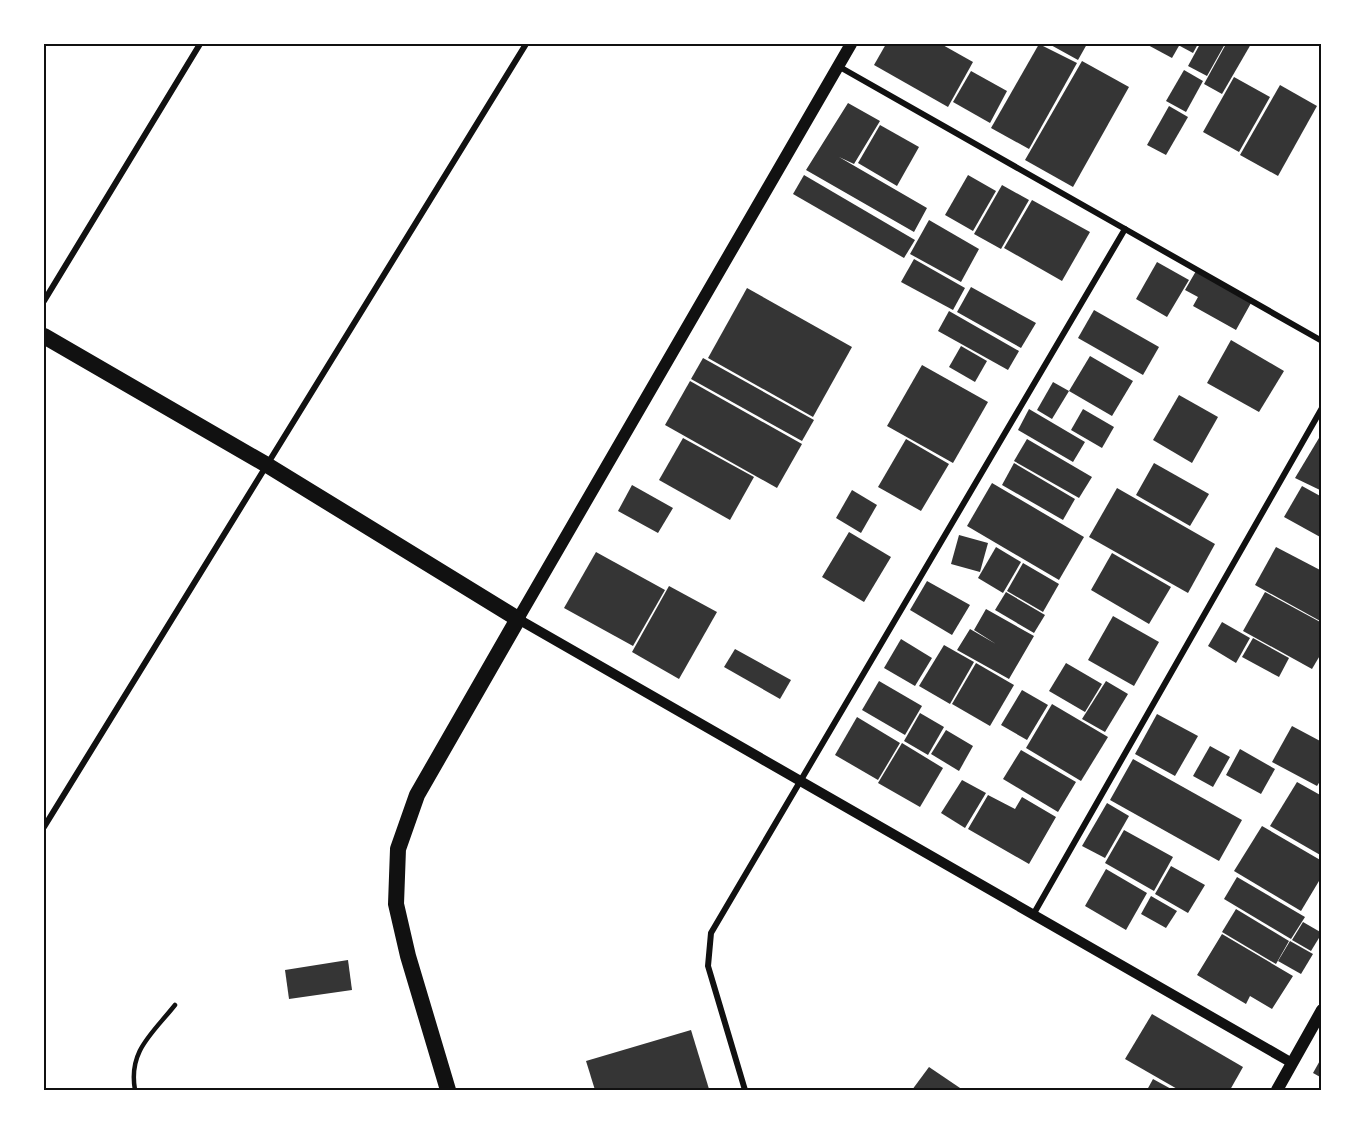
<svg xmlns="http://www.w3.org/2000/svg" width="1365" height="1134" font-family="Raleway,sans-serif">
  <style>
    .building { fill: #353535 }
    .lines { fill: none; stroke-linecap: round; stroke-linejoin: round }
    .service { stroke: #111; stroke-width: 4.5 }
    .minor { stroke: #111; stroke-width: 6 }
    .tertiary { stroke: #111; stroke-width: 10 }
    .secondary { stroke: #111; stroke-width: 12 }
    .trunk { stroke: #111; stroke-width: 16 }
    .neatline { fill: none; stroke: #111; stroke-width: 2 }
  </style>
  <rect width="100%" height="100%" fill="#fff"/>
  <!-- building -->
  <g class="building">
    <path d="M886,44H941L973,62L948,107L874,65Z"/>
    <path d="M1039,44L1077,63L1029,149L991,128Z"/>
    <path d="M1049,44H1087L1078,60Z"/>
    <path d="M1146,44H1180L1172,58Z"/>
    <path d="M1182,44H1198L1193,53L1180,46Z"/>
    <path d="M1200,44H1225L1207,76L1188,66Z"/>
    <path d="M1226,44H1251L1222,94L1204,84Z"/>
    <path d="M1082,61L1129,87L1073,187L1025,160Z"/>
    <path d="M1184,70L1203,81L1186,112L1166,101Z"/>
    <path d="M971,71L1007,91L990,123L953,102Z"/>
    <path d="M1234,77L1270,97L1239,152L1203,132Z"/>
    <path d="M1280,85L1317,106L1278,176L1240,155Z"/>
    <path d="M848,103L880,121L854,164L839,157L927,208L914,232L806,170Z"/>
    <path d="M1169,106L1188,117L1166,155L1147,145Z"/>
    <path d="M880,125L919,147L897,186L858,163Z"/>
    <path d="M804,175L915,240L904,258L793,194Z"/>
    <path d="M968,175L996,191L973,231L945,215Z"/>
    <path d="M1002,185L1029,200L1001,249L974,234Z"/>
    <path d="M1032,200L1090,232L1062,281L1004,248Z"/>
    <path d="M929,220L979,249L961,282L910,254Z"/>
    <path d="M914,259L965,288L953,310L901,282Z"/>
    <path d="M1157,262L1189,280L1167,317L1136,299Z"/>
    <path d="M1196,271L1251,303L1236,330L1193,306L1198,297L1185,290Z"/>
    <path d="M971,287L1036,323L1021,348L957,312Z"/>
    <path d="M747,288L852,347L813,417L708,358Z"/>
    <path d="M1094,310L1159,347L1143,375L1078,338Z"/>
    <path d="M949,311L1019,351L1008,370L938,331Z"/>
    <path d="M1231,340L1284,371L1259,412L1207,383Z"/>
    <path d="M961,346L987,361L975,382L949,367Z"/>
    <path d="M1090,356L1133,381L1112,416L1069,391Z"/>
    <path d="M703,358L814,420L802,441L691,379Z"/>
    <path d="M922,365L988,402L953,463L887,426Z"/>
    <path d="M690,381L802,444L777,488L665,425Z"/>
    <path d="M1053,382L1069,391L1052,419L1037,410Z"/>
    <path d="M1179,395L1218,417L1192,463L1153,440Z"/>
    <path d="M1029,409L1085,442L1073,462L1018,430Z"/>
    <path d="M1083,409L1114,427L1102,448L1071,430Z"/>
    <path d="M1322,433V491L1295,478Z"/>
    <path d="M683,438L754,477L730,520L659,480Z"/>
    <path d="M906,439L949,464L921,511L878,487Z"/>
    <path d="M1027,439L1092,477L1079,498L1014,461Z"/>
    <path d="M1014,463L1075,499L1063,520L1002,485Z"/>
    <path d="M1154,463L1209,494L1190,526L1136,495Z"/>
    <path d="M992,483L1084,537L1059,580L967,526Z"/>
    <path d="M632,485L673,508L658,533L618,511Z"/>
    <path d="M1302,486L1322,497V538L1284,517Z"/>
    <path d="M1117,488L1215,544L1188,593L1089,537Z"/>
    <path d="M852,490L877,505L861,533L836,518Z"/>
    <path d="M849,532L891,557L864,602L822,577Z"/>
    <path d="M959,535L988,543L980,572L951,564Z"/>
    <path d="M996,547L1021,562L1003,593L978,578Z"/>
    <path d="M1276,547L1322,571V622L1255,585Z"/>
    <path d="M596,552L665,590L633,646L564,608Z"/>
    <path d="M1112,553L1171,587L1149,624L1091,590Z"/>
    <path d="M1023,563L1059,584L1043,612L1007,591Z"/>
    <path d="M927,581L970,605L952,635L910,610Z"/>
    <path d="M669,586L717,612L679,679L632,652Z"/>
    <path d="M1006,592L1045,615L1034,633L995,610Z"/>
    <path d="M1265,592L1322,623V652L1312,669L1243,631Z"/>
    <path d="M986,609L1034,636L1009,679L957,650L970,629L996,644L974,630Z"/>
    <path d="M1113,616L1159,642L1134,686L1088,660Z"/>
    <path d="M1222,622L1250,638L1236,663L1208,646Z"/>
    <path d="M1253,638L1289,658L1279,677L1242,657Z"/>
    <path d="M901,639L932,658L915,686L884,668Z"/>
    <path d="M944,645L974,662L950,704L919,686Z"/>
    <path d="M735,649L791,680L780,699L724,667Z"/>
    <path d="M976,663L1014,685L990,726L952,704Z"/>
    <path d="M1066,663L1102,684L1085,712L1049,691Z"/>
    <path d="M879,681L922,706L905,735L862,710Z"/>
    <path d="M1106,681L1128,694L1105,732L1082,719Z"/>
    <path d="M1022,690L1048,705L1027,740L1001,725Z"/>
    <path d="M1052,704L1108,737L1081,781L1026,748Z"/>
    <path d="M920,713L944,727L928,755L904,741Z"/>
    <path d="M1157,714L1198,736L1175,776L1135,754Z"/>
    <path d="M857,717L900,743L878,780L835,755Z"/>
    <path d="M1292,726L1322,742V778L1317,786L1272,762Z"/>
    <path d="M946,730L973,746L959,771L931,754Z"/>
    <path d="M902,743L943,768L920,807L878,783Z"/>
    <path d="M1210,746L1230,757L1213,787L1193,776Z"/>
    <path d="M1240,749L1275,769L1261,794L1226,775Z"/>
    <path d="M1021,750L1076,782L1058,812L1003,779Z"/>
    <path d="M1133,759L1242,820L1219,861L1110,800Z"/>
    <path d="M962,780L986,793L965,828L941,813Z"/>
    <path d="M1297,782L1322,796V856L1270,826Z"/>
    <path d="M988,795L1015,809L1022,797L1056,817L1029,864L968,829Z"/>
    <path d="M1107,803L1129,816L1105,858L1082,846Z"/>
    <path d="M1262,826L1322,861V876L1301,911L1234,871Z"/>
    <path d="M1124,830L1173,857L1154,891L1105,863Z"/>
    <path d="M1171,866L1205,885L1188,913L1155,894Z"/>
    <path d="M1106,869L1147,893L1126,930L1085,906Z"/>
    <path d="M1237,877L1305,917L1291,939L1224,899Z"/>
    <path d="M1151,896L1177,911L1166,928L1141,914Z"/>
    <path d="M1236,909L1289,941L1276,964L1222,932Z"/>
    <path d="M1303,922L1322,933L1311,951L1292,940Z"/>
    <path d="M1222,934L1293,976L1272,1009L1250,996L1246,1004L1197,975Z"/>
    <path d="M1290,941L1313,954L1301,974L1278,961Z"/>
    <path d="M348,960L352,990L289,999L285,970Z"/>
    <path d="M1152,1014L1243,1067L1230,1090H1179L1125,1059Z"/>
    <path d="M691,1030L709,1089L595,1090L586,1061Z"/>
    <path d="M1322,1057V1078L1313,1073Z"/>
    <path d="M929,1067L963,1090H912Z"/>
    <path d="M1153,1079L1173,1090H1147Z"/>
  </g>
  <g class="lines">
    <!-- service -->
    <path class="service" d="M135,1090C128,1051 152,1034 175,1005"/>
    <!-- minor -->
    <g class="minor">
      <path d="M1125,229L1322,341"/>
      <path d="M44,301L200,44"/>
      <path d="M44,827L526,44"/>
      <path d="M1033,915L1322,408"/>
      <path d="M745,1090L708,966L711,933L1125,229L838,66"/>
    </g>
    <!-- tertiary -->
    <path class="tertiary" d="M518,619L1292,1063"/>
    <!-- secondary -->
    <g class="secondary">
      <path d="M518,619L851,44"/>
      <path d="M1277,1090L1322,1010"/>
    </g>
    <!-- trunk -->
    <path class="trunk" d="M44,336L267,465L518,619L417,795L398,849L396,904L408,956L448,1090"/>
  </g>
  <!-- border -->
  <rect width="1365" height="1134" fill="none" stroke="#ffffff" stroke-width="90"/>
  <rect x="45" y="45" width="1275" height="1044" class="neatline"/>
</svg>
